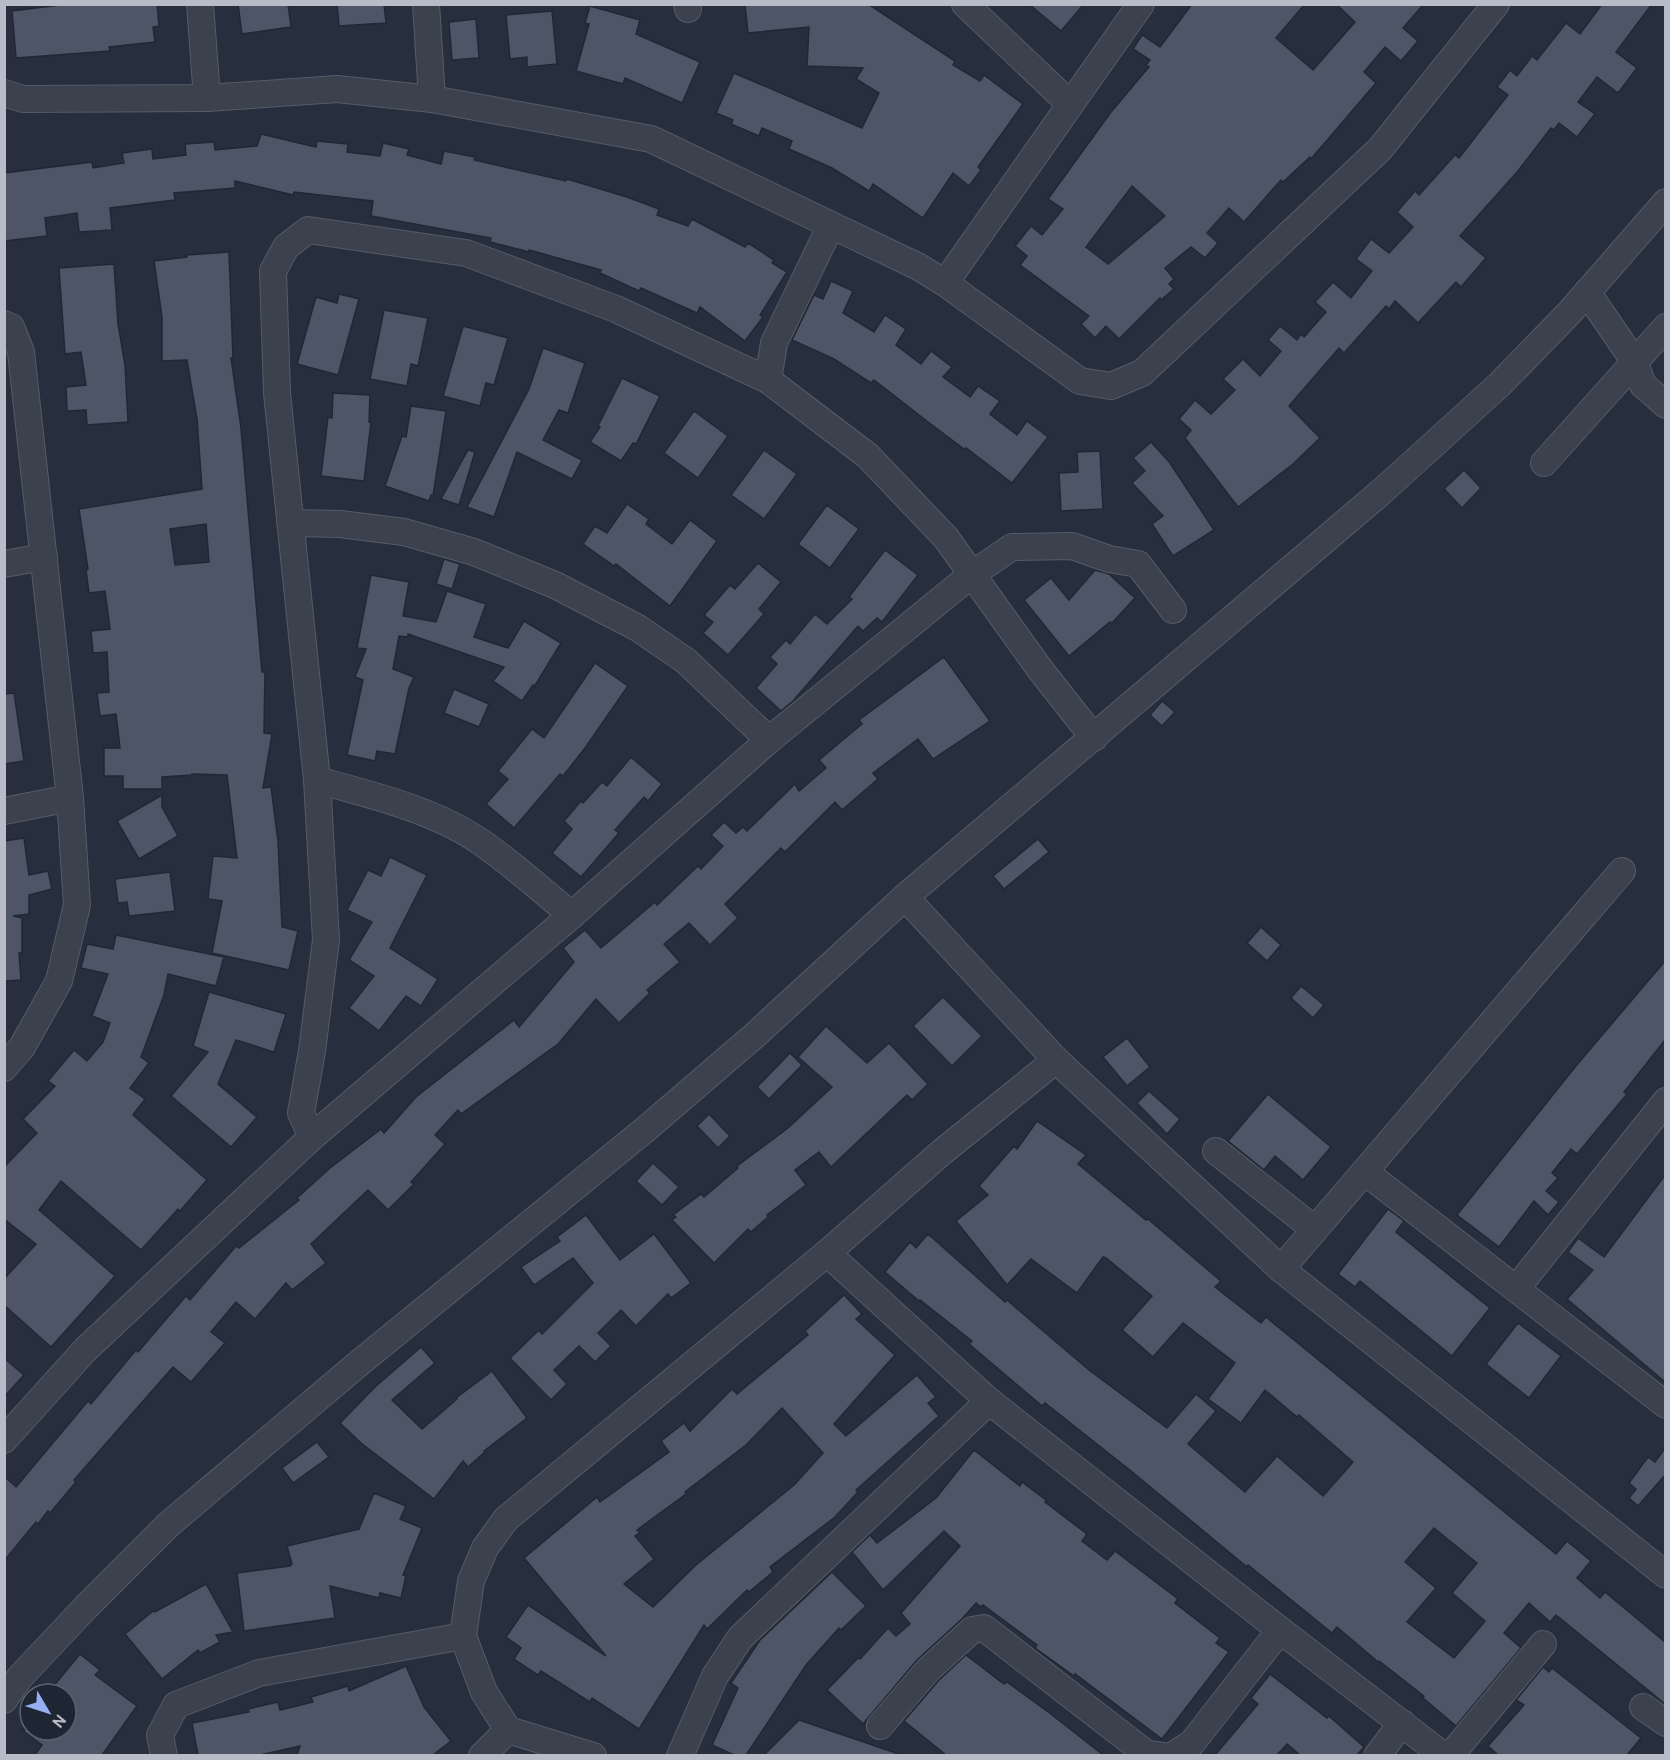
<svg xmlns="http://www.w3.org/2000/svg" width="1670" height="1760" font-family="Overpass,sans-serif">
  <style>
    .building { fill: #4d5566; stroke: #212835; stroke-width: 1.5; fill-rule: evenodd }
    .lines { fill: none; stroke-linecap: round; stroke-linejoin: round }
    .minor-casing { stroke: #555c68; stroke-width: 28 }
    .minor { stroke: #3b414d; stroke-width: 26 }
  </style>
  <rect width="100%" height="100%" fill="#272e3d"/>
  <!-- building -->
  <g class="building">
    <path d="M68,4H157L159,26L153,27L155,42L109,47L110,51L16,58L12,11Z"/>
    <path d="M238,4H288L291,27L242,34Z"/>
    <path d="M337,4H384L386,23L339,26Z"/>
    <path d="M745,4H868L955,61L953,65L980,81L984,75L1023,104L978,167L981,170L969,186L953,173L923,218L873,184L869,191L832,168L789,149L792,141L762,128L759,136L731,124L733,120L716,113L734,73L862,128L879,93L856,79L863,68L807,66L809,27L748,33Z"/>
    <path d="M1029,4H1084L1061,31Z"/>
    <path d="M1192,4H1305L1276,38L1313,70L1355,22L1336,4H1424L1403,28L1418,41L1401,61L1385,47L1364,72L1376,83L1311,159L1310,157L1283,182L1281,180L1244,222L1229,208L1207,233L1218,243L1205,258L1191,247L1165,268L1174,279L1169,284L1174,289L1161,300L1160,298L1119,339L1106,326L1095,338L1081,324L1089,316L1020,265L1027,256L1015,246L1031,226L1042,235L1063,209L1048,199L1111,112L1149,67L1146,65L1150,60L1133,49L1142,35L1160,47ZM1132,186L1165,216L1108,264L1086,247Z"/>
    <path d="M1602,4H1652L1616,52L1637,68L1618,93L1597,77L1578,102L1595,114L1577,137L1559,123L1554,130L1551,128L1518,171L1460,236L1486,258L1461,287L1456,282L1418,323L1395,301L1389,309L1386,306L1344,353L1339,348L1289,406L1320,438L1293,464L1238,507L1185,438L1191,430L1179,419L1195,400L1211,414L1235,390L1223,379L1243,359L1260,376L1281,351L1268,340L1280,326L1297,340L1301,334L1304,337L1326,312L1315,302L1333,282L1351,298L1372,271L1356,259L1371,239L1389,253L1413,227L1397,212L1415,191L1419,195L1455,155L1459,158L1508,95L1497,87L1510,70L1517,76L1532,56L1537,60L1566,23L1580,34Z"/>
    <path d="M590,6L640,20L636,34L700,62L682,103L625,78L623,84L576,71L589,24L585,23Z"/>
    <path d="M552,11L557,64L527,67V57L510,59L506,15Z"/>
    <path d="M476,19L479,58L452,60L449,22Z"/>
    <path d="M261,134L316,147L317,141L348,144L347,152L380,156L383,143L409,149L407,155L441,164L444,151L475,157L474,160L566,181L567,179L627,197L659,209L657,215L688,226L692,219L745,247L748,243L774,260L772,263L787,272L760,315L763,317L745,341L700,307L697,313L641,288L639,291L600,273L601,270L529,250V252L490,242L491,238L371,216L373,201L294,192L293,195L235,181V188L174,193L175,200L110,208L112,230L79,232L77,213L45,218L47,236L4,241V173L92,162L93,168L124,163L122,153L152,149L153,159L186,155L185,144L214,142L215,150L257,146Z"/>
    <path d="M229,252L233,358H231L241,428L262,672H265L264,733L272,734L263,788L271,787L278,841L282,927L298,931L289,970L212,953L222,901L208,899L213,856L237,858L227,775L192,774V775L162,777V789H123V776H104V748H120L116,714L100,716L97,693L109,692L107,652L93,653L91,631L110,629L105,591L89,593L86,570L88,569L79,509L202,489L197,419L187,360L162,361V317L154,261L187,257V255ZM206,524L209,562L175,565L170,529Z"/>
    <path d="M114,264L118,324L125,365L128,422L87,425L86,410L67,411L66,387L86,385L81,352L65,354L59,268Z"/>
    <path d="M831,281L853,291L843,313L874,332L885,315L906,329L896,345L921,364L931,351L952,367L943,377L970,397L978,386L1000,401L990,414L1017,435L1027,421L1048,437L1012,483L966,448L964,449L932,425L874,380L871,383L834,359L792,340L814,295L823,299Z"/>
    <path d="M339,294L359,299L338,375L297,364L316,297L337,303Z"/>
    <path d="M384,310L428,318L418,366L411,364L407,386L370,379Z"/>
    <path d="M463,326L508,338L494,385L486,383L480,406L443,396Z"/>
    <path d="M543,348L585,363L568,413L559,410L543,440L582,460L572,479L517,452L494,517L467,507L529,389Z"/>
    <path d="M622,378L660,396L636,444L633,443L621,461L590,442L600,427L598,426Z"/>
    <path d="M333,393L370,395L369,422H371L364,481L321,476L328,417L332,418Z"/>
    <path d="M411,406L446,411L433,496L431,495L429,501L385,486L402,436L406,437Z"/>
    <path d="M694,411L728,436L698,478L664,453Z"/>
    <path d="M1151,442L1170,463L1214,530L1173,556L1152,524L1163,516L1132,483L1145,471L1133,458Z"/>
    <path d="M468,450L475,452L459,505L441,499Z"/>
    <path d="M764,450L797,474L764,519L731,495Z"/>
    <path d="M1100,451L1103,509L1061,511L1059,473L1078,472L1077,452Z"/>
    <path d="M1464,470L1481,488L1462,508L1444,489Z"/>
    <path d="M627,504L649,519L646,524L672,544L690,520L717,541L670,606L616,564L614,566L583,544L595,526L607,533Z"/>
    <path d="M827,505L859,529L830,568L798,544Z"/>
    <path d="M885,550L918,575L882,622L877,618L863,631L858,626L793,701L781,711L756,688L777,664L770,657L786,640L790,644L815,614L827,624L852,599L849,597Z"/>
    <path d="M444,559L460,564L452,589L436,584Z"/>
    <path d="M758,563L781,582L759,609L764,614L728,655L703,633L713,622L704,615L730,585L735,589Z"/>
    <path d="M1095,570L1109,574L1135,598L1112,623L1110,622L1069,656L1024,600L1051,578L1069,600Z"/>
    <path d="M371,575L409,582L403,616L436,622L447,591L486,604L474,637L508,648L524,621L561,643L534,687L533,685L522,701L493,681L504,667L408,634V637L399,636L393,669L414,677L409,688L395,754L377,751L375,761L347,755L363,680L355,677L366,649L357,648Z"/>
    <path d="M944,657L990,721L933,759L918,739L873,773L878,779L842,810L835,802L785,852L781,848L725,904L738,918L710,945L689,923L664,944L680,962L647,990L650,993L619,1023L596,999L558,1044L461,1114L458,1110L435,1135L445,1144L411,1182L414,1184L388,1210L368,1190L311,1244L326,1263L292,1290L286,1283L255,1319L236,1302L211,1332L225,1343L191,1382L173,1367L74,1480L76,1482L50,1513L48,1511L38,1524L36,1522L4,1561V1476L16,1487L88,1401L91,1404L136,1350L138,1352L186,1296L190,1300L236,1246L239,1248L299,1200L297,1198L330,1168L381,1129L384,1133L416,1097L514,1020L519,1027L574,962L563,948L585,930L601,948L655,902L657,905L698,866L701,869L723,846L711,835L724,822L736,833L743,827L747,831L795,784L799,791L826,768L819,760L862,724L859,720Z"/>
    <path d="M595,663L628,686L585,748L563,776L560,774L514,828L486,804L508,779L498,771L532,729L544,738Z"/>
    <path d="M454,689L489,704L479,727L444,713Z"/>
    <path d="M14,693L24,761L4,764V694Z"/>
    <path d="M1162,701L1175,712L1162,726L1150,715Z"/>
    <path d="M631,757L662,784L648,801L644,797L615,830L619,833L581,877L552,853L572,829L564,821L581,801L583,803L602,782L607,786Z"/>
    <path d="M162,795V807L178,836L139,859L117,821Z"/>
    <path d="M24,838L29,875L48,871L52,889L29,895V914L13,916L22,918V953H19L21,980L4,981V841Z"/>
    <path d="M1038,839L1049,852L1004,889L993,876Z"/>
    <path d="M390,857L427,875L390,948L438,979L421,1006L406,996L379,1031L349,1008L374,976L349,960L372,922L347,910L368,870L381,876Z"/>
    <path d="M170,872L175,911L129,916L127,902L118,903L115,879Z"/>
    <path d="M1261,927L1281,945L1267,961L1247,943Z"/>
    <path d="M116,935L224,957L216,986L168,974L164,995L141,1057L149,1063L130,1088L145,1099L133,1115L207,1180L180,1211L178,1209L141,1250L61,1181L39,1210L115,1276L51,1347L4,1305V1279L36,1244L4,1219V1167L37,1133L23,1119L55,1086L48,1081L74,1050L87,1061L103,1042L110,1023L92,1016L108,974L81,968L87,944L113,949Z"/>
    <path d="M1665,961V1040L1624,1092L1627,1094L1577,1154L1571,1149L1552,1173L1558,1178L1546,1191L1559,1202L1548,1215L1534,1201L1499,1247L1457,1215L1575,1067Z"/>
    <path d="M1301,986L1324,1005L1313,1018L1291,998Z"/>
    <path d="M209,992L286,1014L274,1052L236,1040L218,1084L257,1117L231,1147L171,1096L208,1052L193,1046Z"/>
    <path d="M943,997L982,1036L952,1066L913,1026Z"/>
    <path d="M826,1026L867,1063L889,1043L928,1084L912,1100L907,1095L831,1167L819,1152L795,1170L806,1185L767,1215L768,1217L751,1232L748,1229L714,1263L672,1220L676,1217L673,1215L701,1194L704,1197L738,1168L737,1166L788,1128L832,1087L798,1057Z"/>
    <path d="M1127,1038L1150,1067L1127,1086L1103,1057Z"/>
    <path d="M790,1053L802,1065L769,1099L757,1087Z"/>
    <path d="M1149,1091L1180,1119L1167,1134L1137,1103Z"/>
    <path d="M1268,1094L1331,1147L1303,1180L1275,1156L1264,1170L1228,1141Z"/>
    <path d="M709,1114L730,1136L718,1148L697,1126Z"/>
    <path d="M1037,1121L1086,1155L1078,1164L1146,1220L1148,1219L1221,1281L1215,1287L1261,1323L1266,1317L1556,1554L1567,1541L1591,1561L1577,1578L1600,1598L1605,1592L1665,1642V1704L1556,1615L1550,1622L1529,1603L1504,1633L1521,1648L1456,1726L1422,1697L1424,1696L1379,1661L1378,1662L1337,1627L1332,1633L1248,1565L1247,1567L1131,1471L1045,1403L1042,1406L969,1344L972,1341L920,1300L919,1301L885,1272L910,1242L916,1248L928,1234L1005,1302L1007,1300L1089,1370L1167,1428L1196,1394L1216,1411L1188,1444L1245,1492L1277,1456L1323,1496L1353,1462L1299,1415L1297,1417L1265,1390L1241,1423L1208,1399L1235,1363L1183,1323L1153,1357L1122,1330L1152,1296L1106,1258L1103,1257L1077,1293L1031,1259L1007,1285L956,1221L988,1195L979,1186L1014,1146L1017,1149ZM1434,1528L1477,1563L1452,1593L1485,1621L1454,1658L1407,1622L1436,1588L1405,1562Z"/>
    <path d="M653,1163L679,1187L662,1205L636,1181Z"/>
    <path d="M1665,1175V1382L1567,1299L1593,1270L1568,1252L1578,1238L1604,1257Z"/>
    <path d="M1388,1209L1404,1221L1396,1232L1490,1308L1452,1356L1360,1281L1355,1287L1338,1274Z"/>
    <path d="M586,1215L620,1260L654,1234L691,1283L671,1298L668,1294L636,1326L621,1310L598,1333L611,1346L595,1362L579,1346L554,1370L567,1384L551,1400L510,1358L539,1330L542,1334L593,1283L573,1258L534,1285L521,1267L560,1241L557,1237Z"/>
    <path d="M844,1295L862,1314L856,1319L895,1355L834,1424L846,1436L917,1375L936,1397L928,1403L939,1416L856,1490L858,1492L835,1517L770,1567L773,1572L749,1592L747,1590L707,1629L704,1625L639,1729L592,1698L590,1702L541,1671L538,1675L514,1659L521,1648L506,1637L528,1605L606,1656L524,1558L597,1497L600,1502L669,1452L661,1441L684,1423L690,1431L732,1389L737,1394L808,1335L805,1331ZM782,1408L823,1453L794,1485L696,1565L653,1607L624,1584L654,1559L635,1536L640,1533L637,1530L686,1494L685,1492L746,1445Z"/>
    <path d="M1518,1323L1561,1356L1529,1398L1486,1364Z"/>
    <path d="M421,1347L435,1363L392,1400L422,1429L457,1399L456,1398L492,1371L527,1418L484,1451L485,1452L468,1467L463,1461L434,1499L361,1443L340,1423L375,1387Z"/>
    <path d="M4,1358L24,1375L4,1397Z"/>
    <path d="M317,1442L329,1457L293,1483L282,1468Z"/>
    <path d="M1665,1448V1475L1638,1506L1629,1498L1636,1489L1629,1483L1648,1457L1655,1462Z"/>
    <path d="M974,1450L1020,1486L1022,1482L1046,1500L1045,1502L1087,1534L1082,1541L1107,1560L1115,1551L1178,1599L1175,1603L1220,1638L1216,1643L1229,1652L1162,1739L1075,1674L1074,1676L1035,1648L1037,1645L983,1605L981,1607L976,1603L962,1619L917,1660L863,1724L827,1690L858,1658L860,1659L888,1628L896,1636L910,1624L901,1613L960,1546L944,1531L883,1590L852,1552L870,1535L877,1543L936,1498Z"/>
    <path d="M374,1493L406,1506L400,1519L422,1528L403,1575L406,1576L401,1598L380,1593L379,1598L330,1586L335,1618L244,1631L237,1573L290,1566L292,1564L287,1546L359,1529Z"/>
    <path d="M832,1572L866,1606L841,1630L839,1628L806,1665L746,1755H734L712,1745L738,1688L731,1683L760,1640Z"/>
    <path d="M206,1584L233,1632L216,1635L220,1642L200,1653L198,1650L162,1679L125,1634L153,1611L155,1612Z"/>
    <path d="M80,1654L100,1670L95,1675L137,1706L102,1755H35L42,1745L22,1730H66V1694H47Z"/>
    <path d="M966,1655L1004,1684L1007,1682L1051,1714L1103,1755H946L904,1721L939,1680Z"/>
    <path d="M406,1666L424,1707L451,1741L433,1755H297L300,1746L260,1755H198L192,1723L249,1712L248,1709L278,1702L280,1710L313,1702L311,1697L348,1686L349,1691Z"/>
    <path d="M1543,1667L1549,1672L1552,1668L1641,1738L1627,1755H1498L1488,1746L1524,1705L1516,1700Z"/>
    <path d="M1270,1674L1327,1718L1329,1716L1364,1747L1357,1755H1300L1287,1744L1277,1755H1215L1258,1704L1251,1698Z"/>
    <path d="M799,1720L896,1753L895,1755H764Z"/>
  </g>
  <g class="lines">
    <defs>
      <g id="minor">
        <path d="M200,4L207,98"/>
        <path d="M426,4L432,99"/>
        <path d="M687,4L688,9"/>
        <path d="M965,4L1070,104"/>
        <path d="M4,93L23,99L207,98L337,89L432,99L651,139L919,267L945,283L1080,381L1111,386L1142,373L1380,149L1496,4"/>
        <path d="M945,283L1141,4"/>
        <path d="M1587,292L1634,361L1643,385L1666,405"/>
        <path d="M4,324L11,327L21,352L70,798L77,905L59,981L22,1047L4,1068"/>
        <path d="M768,380L774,343L831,225"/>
        <path d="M1544,463L1666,327"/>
        <path d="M292,523L340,524L404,532L474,552L555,585L638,628L686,661L769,740"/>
        <path d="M4,564L44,557"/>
        <path d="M317,780C372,795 439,811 485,845C515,866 543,892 572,915"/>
        <path d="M4,811L70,798"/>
        <path d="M905,897L1056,1060L1281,1269L1666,1575"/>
        <path d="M312,1137L301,1113L312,1051L326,940L317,780L277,393L273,271L286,247L308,230L466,253L616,309L768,380L868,456L946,538L1039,668L1094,738"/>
        <path d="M1216,1151L1314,1229"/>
        <path d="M1365,1172L1666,1405"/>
        <path d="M827,1253L989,1401L1280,1630L1444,1756"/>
        <path d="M1281,1269L1622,871"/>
        <path d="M1516,1289L1666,1101"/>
        <path d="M4,1440L85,1350L312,1137L572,915L769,740L971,575L1012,547L1072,546L1109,559L1138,564L1173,610"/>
        <path d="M4,1700L20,1677L86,1607L168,1525L358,1364L647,1128L754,1036L905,897L1380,493L1499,385L1570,312L1666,202"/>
        <path d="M1643,1707L1666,1723"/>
        <path d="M880,1726L928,1670L972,1630L984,1628L1147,1754L1163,1756"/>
        <path d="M164,1756L160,1735L176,1705L259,1673L463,1636"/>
        <path d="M482,1756L508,1730"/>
        <path d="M593,1756L508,1730L484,1692L463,1636L471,1581L485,1548L506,1519L827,1253L942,1152L1056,1060"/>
        <path d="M680,1756L715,1676L740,1638L989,1401"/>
        <path d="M1172,1756L1192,1743L1280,1630"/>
        <path d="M1377,1756L1402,1723"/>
        <path d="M1450,1756L1543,1644"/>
      </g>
    </defs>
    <!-- minor casing -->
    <use href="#minor" class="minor-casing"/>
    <!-- minor -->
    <use href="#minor" class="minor"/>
  </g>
  <!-- border -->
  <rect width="1670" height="1760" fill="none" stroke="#b7bcc8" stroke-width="12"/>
  <!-- north arrow -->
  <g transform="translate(48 1712) rotate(129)"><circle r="28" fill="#1f2633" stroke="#5c626f" stroke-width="1.5"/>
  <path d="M0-4.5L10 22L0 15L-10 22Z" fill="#94b0f0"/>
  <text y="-9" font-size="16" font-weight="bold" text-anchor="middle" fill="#b7bcc8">N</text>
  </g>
</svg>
